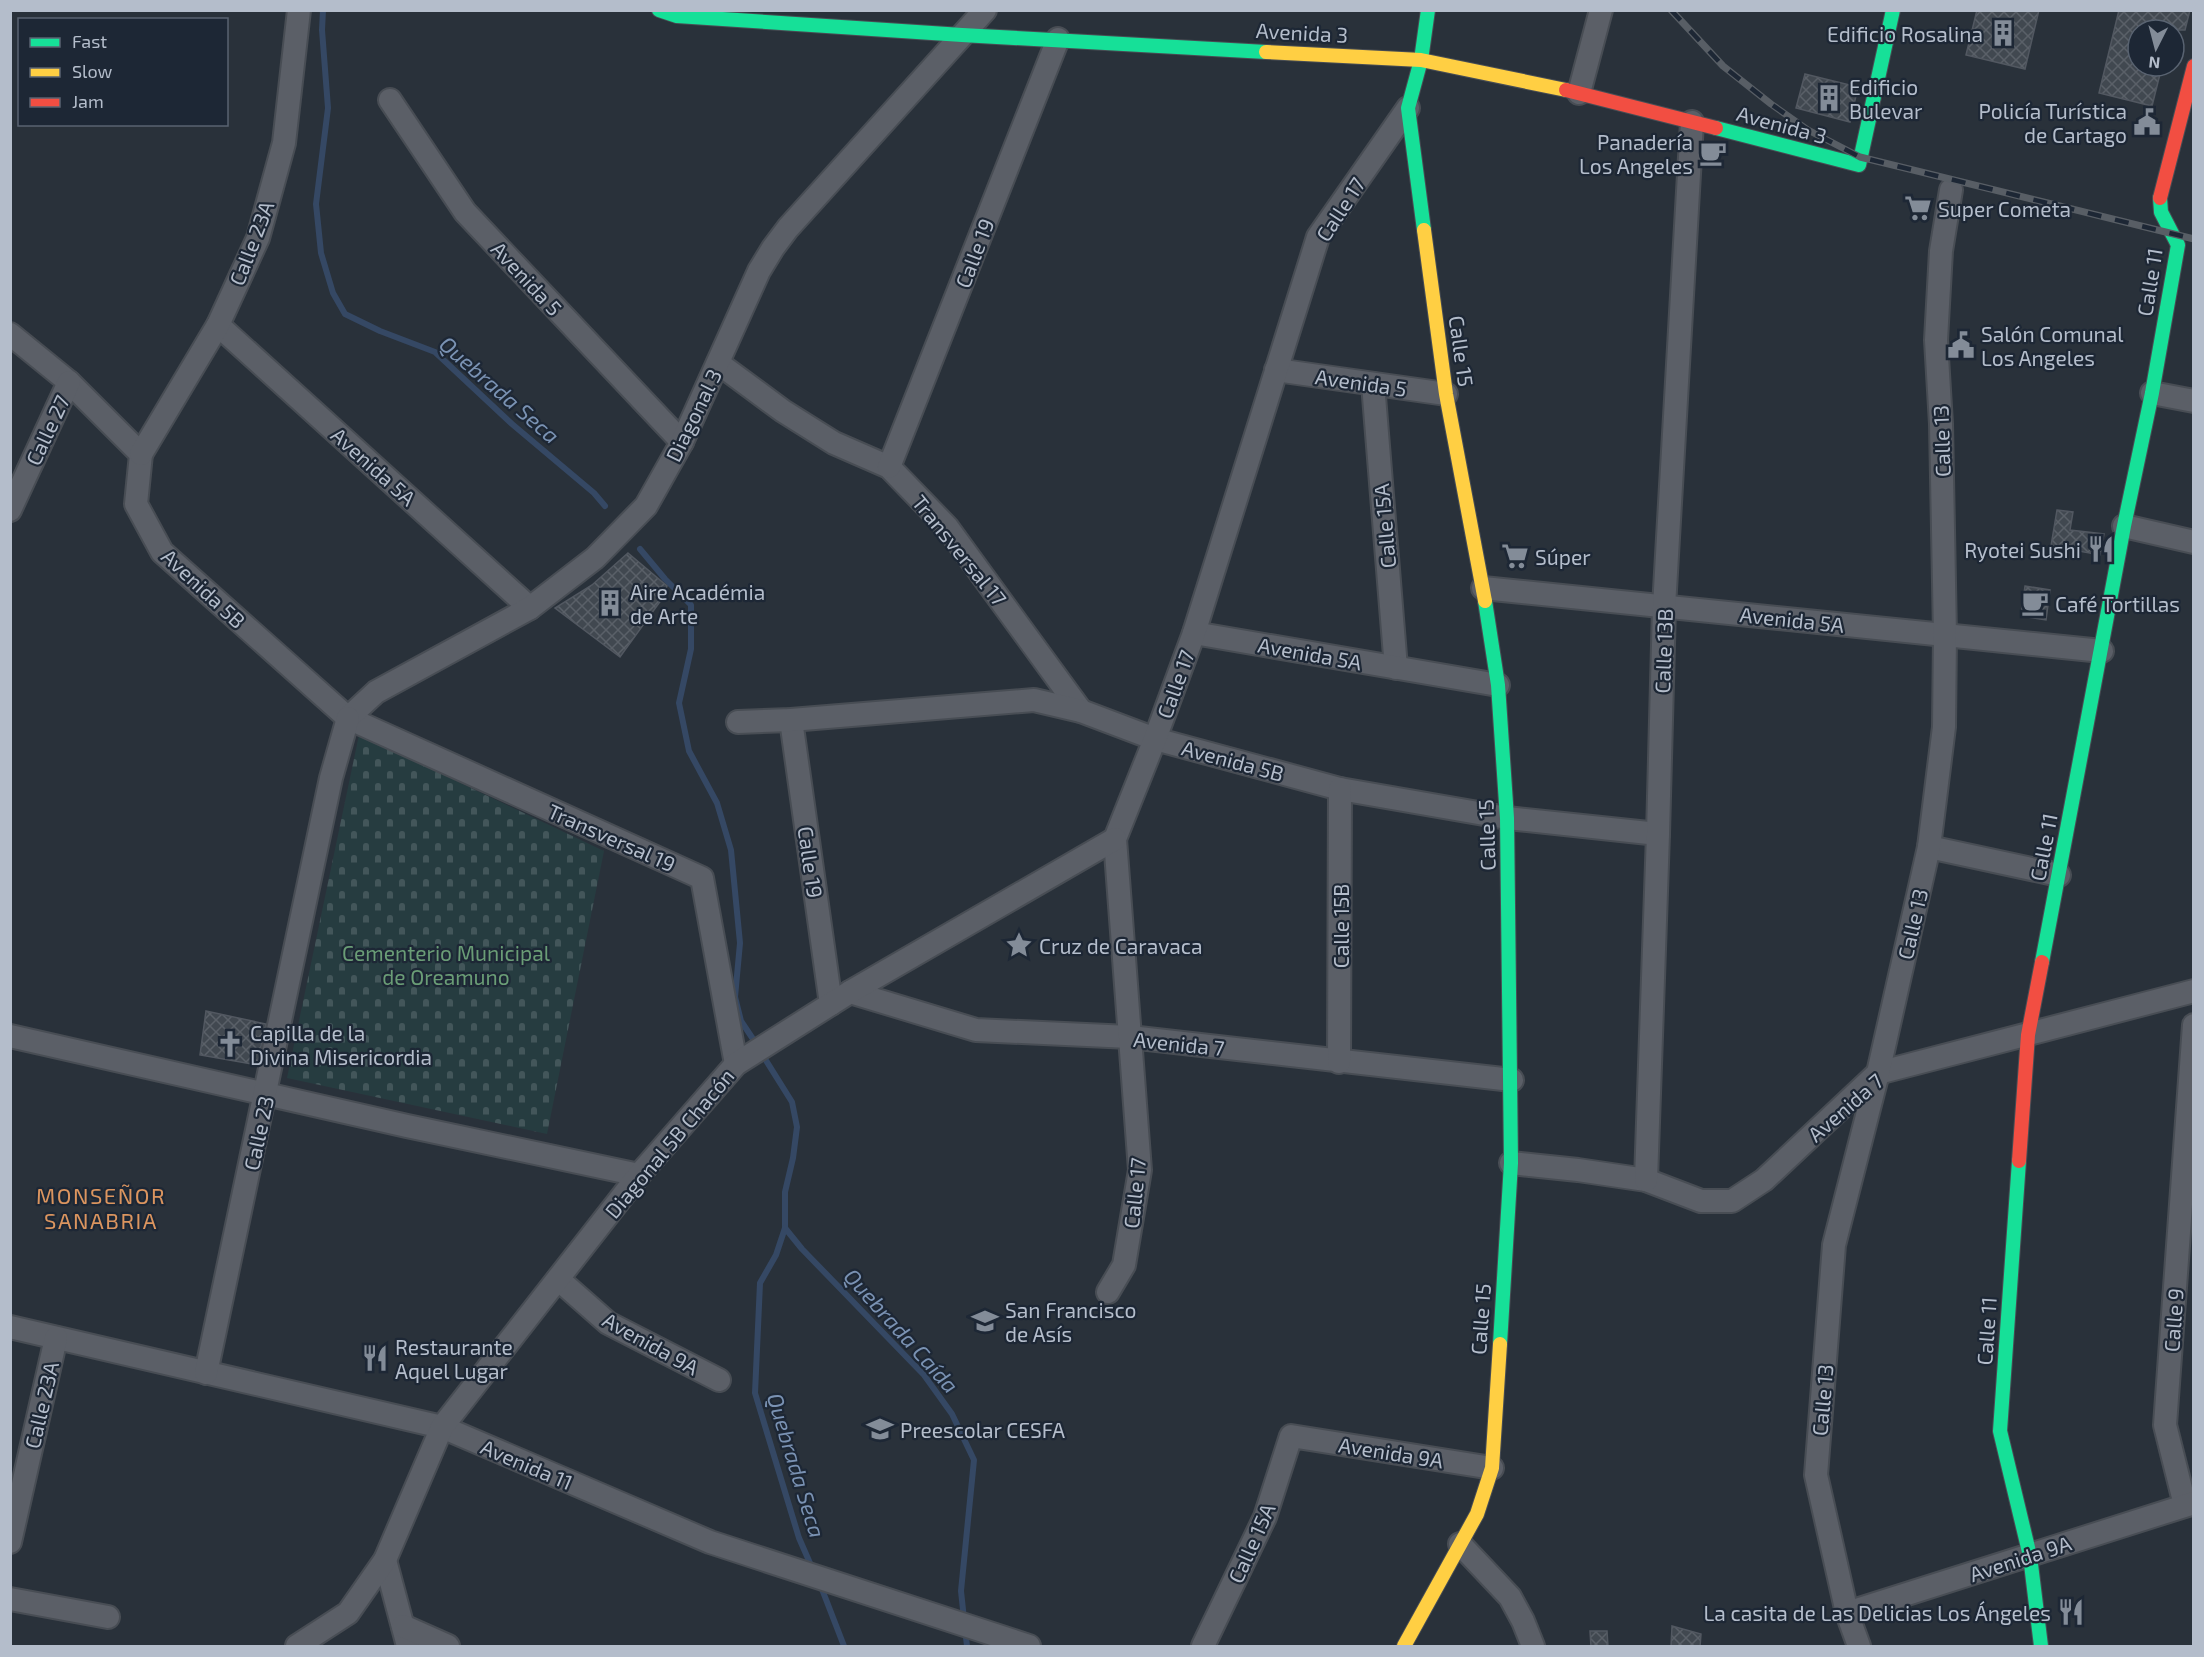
<svg xmlns="http://www.w3.org/2000/svg" width="2204" height="1657" font-family="'Exo 2',sans-serif">
  <style>
    .cemetery { fill: url(#cemetery-stones) }
    .lines { fill: none; stroke-linecap: round; stroke-linejoin: round }
    .stream { stroke: #354864; stroke-width: 6 }
    .building { fill: url(#building-cross-hatch); stroke: #525861; stroke-width: 1.5 }
    .street-casing { stroke: #484d54; stroke-width: 26 }
    .fast-casing { stroke: #484d54; stroke-width: 16 }
    .slow-casing { stroke: #484d54; stroke-width: 16 }
    .jam-casing { stroke: #484d54; stroke-width: 16 }
    .street { stroke: #5b5f67; stroke-width: 22 }
    .fast { stroke: #16e098; stroke-width: 14 }
    .slow { stroke: #ffcf43; stroke-width: 14 }
    .jam { stroke: #f24e42; stroke-width: 14 }
    .rail-casing { stroke: #585e65; stroke-width: 7 }
    .rail { stroke: #1d2735; stroke-width: 4.5; stroke-dasharray: 14; stroke-linecap: butt }
    .labels { text-anchor: middle; dominant-baseline: central; stroke-width: 4.5; stroke-linejoin: round; paint-order: stroke }
    .street-label { font-size: 21px; fill: #b4bdcb; stroke: #1d2735 }
    .poi-label { font-size: 21px; fill: #b4bdcb; stroke: #1d2735; text-anchor: start }
    .park-label { font-size: 21px; fill: #6a9d76; stroke: #1d2735 }
    .water-label { font-size: 22px; font-style: italic; fill: #7a92b3; stroke: #1d2735 }
    .neighbourhood-label { font-size: 22px; letter-spacing: 1.5px; fill: #db955f; stroke: #1d2735 }
  </style>
  <defs>
    <pattern id="cemetery-stones" width="16" height="16" patternUnits="userSpaceOnUse" patternTransform="scale(1.5)"><rect width="16" height="16" fill="#263c40"/><path d="M2 7V4a2 2 0 0 1 4 0v3zM10 15v-3a2 2 0 0 1 4 0v3z" fill="#43565a"/></pattern>
    <pattern id="building-cross-hatch" width="8" height="8" patternUnits="userSpaceOnUse" patternTransform="scale(1.5)"><rect width="8" height="8" fill="#414850"/><path d="M0 0l8 8M0 8l8-8" fill="none" stroke="#5a6068"/></pattern>
  </defs>
  <rect width="100%" height="100%" fill="#29313a"/>
  <!-- cemetery -->
  <path class="cemetery" d="M359,735L604,851L547,1134L287,1078Z"/>
  <g class="lines">
    <!-- stream -->
    <g class="stream">
      <path d="M323,10L322,30L328,108L316,204L321,253L333,293L345,314L380,331L435,352L512,424L594,493L605,506"/>
      <path d="M640,549L665,579L691,605V649L679,703L689,751L717,803L731,850L740,943L735,997L741,1021L757,1045"/>
      <path d="M762,1054L792,1102L797,1127L793,1158L785,1192V1228L776,1255L760,1283L755,1393L799,1538L813,1570"/>
      <path d="M785,1228L802,1249L924,1375L952,1414L974,1460L961,1591L964,1619"/>
      <path d="M820,1584L844,1646"/>
      <path d="M965,1629L967,1646"/>
    </g>
  </g>
  <!-- building -->
  <g class="building">
    <path d="M1977,10H2039L2025,69L1966,55Z"/>
    <path d="M2119,10H2190L2185,30H2138V66H2162L2152,106L2099,93Z"/>
    <path d="M1805,74L1858,87L1850,122L1796,108Z"/>
    <path d="M2057,510L2073,512L2070,530L2104,534L2100,555L2051,546Z"/>
    <path d="M628,553L667,586L662,599L620,657L555,608L592,585Z"/>
    <path d="M2025,586L2050,590L2046,620L2021,616Z"/>
    <path d="M206,1011L266,1024L257,1065L200,1055Z"/>
    <path d="M1672,1626L1701,1634L1700,1647H1671Z"/>
    <path d="M1590,1631H1607L1608,1647H1591Z"/>
  </g>
  <g class="lines">
    <defs>
      <g id="street">
        <path d="M1579,93L1601,10"/>
        <path d="M390,100L465,212L682,442"/>
        <path d="M218,325L530,608"/>
        <path d="M10,334L69,382L141,454L136,504L162,552L348,718L702,878L736,1064"/>
        <path d="M718,363L783,411L834,443L889,467L947,527L1081,711"/>
        <path d="M1276,370L1446,394"/>
        <path d="M1373,384L1396,668"/>
        <path d="M2152,393L2194,401"/>
        <path d="M141,454L218,325L258,238L284,143L299,10"/>
        <path d="M889,467L1058,39"/>
        <path d="M10,510L69,382"/>
        <path d="M2124,526L2194,542"/>
        <path d="M1483,588L2102,651"/>
        <path d="M1194,633L1498,685"/>
        <path d="M348,718L376,692L530,608L595,558L646,506L682,442L759,271L773,248L788,228L985,10"/>
        <path d="M791,720L831,1004"/>
        <path d="M738,722L791,720L1034,700L1081,711L1155,739L1340,789L1507,818L1658,834"/>
        <path d="M1929,847L2059,875"/>
        <path d="M850,992L976,1030L1130,1037L1512,1080"/>
        <path d="M10,1036L407,1126L639,1175"/>
        <path d="M1339,1062L1340,789"/>
        <path d="M1511,1163L1578,1170L1646,1180L1701,1201H1732L1764,1180L1878,1073L2194,991"/>
        <path d="M1646,1180L1658,834L1664,607L1692,122"/>
        <path d="M558,1279L608,1323L719,1380"/>
        <path d="M1108,1292L1124,1265L1140,1170L1115,839L1155,739L1194,633L1318,237L1408,108"/>
        <path d="M10,1327L442,1427L710,1542L1029,1646"/>
        <path d="M206,1373L331,778L348,718"/>
        <path d="M2185,1505L2165,1425L2194,1025"/>
        <path d="M10,1542L56,1338"/>
        <path d="M1460,1544L1510,1597L1523,1621L1533,1646"/>
        <path d="M385,1560L408,1646"/>
        <path d="M10,1599L108,1617"/>
        <path d="M1847,1613L2194,1503"/>
        <path d="M403,1626L448,1646"/>
        <path d="M297,1646L348,1613L385,1560L442,1427L639,1175L736,1064L850,992L1115,839"/>
        <path d="M1203,1646L1265,1517L1291,1436L1492,1468"/>
        <path d="M1859,1646L1847,1613L1816,1475L1834,1245L1878,1073L1929,847L1944,727L1945,635L1941,424L1936,340L1941,251L1951,190"/>
      </g>
      <g id="fast">
        <path d="M659,10L677,16L962,35L1266,52"/>
        <path d="M1716,128L1859,165L1893,10"/>
        <path d="M1424,230L1408,108L1421,60L1428,10"/>
        <path d="M1485,601L1498,685L1507,818L1511,1163L1500,1344"/>
        <path d="M2042,962L2124,526L2152,393L2178,245L2161,212L2160,198"/>
        <path d="M2019,1161L2000,1431L2030,1556L2041,1646"/>
      </g>
      <g id="slow">
        <path d="M1266,52L1421,60L1566,90"/>
        <path d="M1424,230L1446,394L1485,601"/>
        <path d="M1404,1646L1477,1514L1492,1468L1500,1344"/>
      </g>
      <g id="jam">
        <path d="M1566,90L1716,128"/>
        <path d="M2160,198L2194,66"/>
        <path d="M2019,1161L2028,1035L2042,962"/>
      </g>
    </defs>
    <!-- street casing -->
    <use href="#street" class="street-casing"/>
    <!-- fast casing -->
    <use href="#fast" class="fast-casing"/>
    <!-- slow casing -->
    <use href="#slow" class="slow-casing"/>
    <!-- jam casing -->
    <use href="#jam" class="jam-casing"/>
    <!-- street -->
    <use href="#street" class="street"/>
    <!-- fast -->
    <use href="#fast" class="fast"/>
    <!-- slow -->
    <use href="#slow" class="slow"/>
    <!-- jam -->
    <use href="#jam" class="jam"/>
    <defs>
      <path id="rail" d="M1671,10L1723,66L1771,104L1808,130L1860,157L2194,239"/>
    </defs>
    <!-- rail casing -->
    <use href="#rail" class="rail-casing"/>
    <!-- rail -->
    <use href="#rail" class="rail"/>
  </g>
  <!-- icons -->
  <defs>
    <symbol id="building-bare" viewBox="-9 -9 18 18"><path d="M-4-6H4V6H1V3H-1V6H-4ZM-2.5-4.3h1.7v1.8h-1.7ZM.8-4.3h1.7v1.8H.8ZM-2.5-1h1.7V.8h-1.7ZM.8-1h1.7V.8H.8Z" fill="#838c98" stroke="#1d2735" stroke-width="2.5" paint-order="stroke"/></symbol>
    <symbol id="civic-bare" viewBox="-9 -9 18 18"><path d="M-.6-6.5H3V-4.5H.6V-3L4-1V1h2V6H-6V1h2V-1L-.6-3ZM-1.2 2.5V6h2.4V2.5Z" fill="#838c98" stroke="#1d2735" stroke-width="2.5" paint-order="stroke"/></symbol>
    <symbol id="cafe-bare" viewBox="-9 -9 18 18"><path d="M-5.5-4.5H6V0H3Q3 3.5 0 3.5H-2.5Q-5.5 3.5-5.5 0ZM3-3.2v2h1.7v-2ZM-6 4.5H4V6H-6Z" fill="#838c98" stroke="#1d2735" stroke-width="2.5" paint-order="stroke"/></symbol>
    <symbol id="supermarket-bare" viewBox="-9 -9 18 18"><path d="M-6-5.5h2.5l.6 2H6L4.5 2H-2.5L-4.4-4H-6ZM-1.5 3.2a1.3 1.3 0 1 0 .1 0ZM3 3.2a1.3 1.3 0 1 0 .1 0Z" fill="#838c98" stroke="#1d2735" stroke-width="2.5" paint-order="stroke"/></symbol>
    <symbol id="restaurant-bare" viewBox="-9 -9 18 18"><path d="M-5-6h1v4h1v-4h1v4h1v-4h1v5L-1.5 .5V6h-2V.5L-5-1ZM5-6V6H3V1.5H1.5Q1.5-4 5-6Z" fill="#838c98" stroke="#1d2735" stroke-width="2.5" paint-order="stroke"/></symbol>
    <symbol id="sight-bare" viewBox="-9 -9 18 18"><path d="M0-6L1.8-2.2L6-1.7L2.9 1.2L3.7 5.4L0 3.3L-3.7 5.4L-2.9 1.2L-6-1.7L-1.8-2.2Z" fill="#838c98" stroke="#1d2735" stroke-width="2.5" paint-order="stroke"/></symbol>
    <symbol id="church-bare" viewBox="-9 -9 18 18"><path d="M-1.2-6h2.4v3.5h3.3v2.4h-3.3V6h-2.4V-.1h-3.3v-2.4h3.3Z" fill="#838c98" stroke="#1d2735" stroke-width="2.5" paint-order="stroke"/></symbol>
    <symbol id="school-bare" viewBox="-9 -9 18 18"><path d="M0-5L7-2L0 1L-7-2ZM-4 1L0 2.5L4 1V4Q0 6-4 4Z" fill="#838c98" stroke="#1d2735" stroke-width="2.5" paint-order="stroke"/></symbol>
  </defs>
  <g fill-rule="evenodd">
    <use href="#building-bare" x="1984" y="14" width="38" height="38"/>
    <use href="#building-bare" x="1810" y="79" width="38" height="38"/>
    <use href="#civic-bare" x="2128" y="103" width="38" height="38"/>
    <use href="#cafe-bare" x="1694" y="134" width="38" height="38"/>
    <use href="#supermarket-bare" x="1899" y="189" width="38" height="38"/>
    <use href="#civic-bare" x="1942" y="326" width="38" height="38"/>
    <use href="#restaurant-bare" x="2082" y="530" width="38" height="38"/>
    <use href="#supermarket-bare" x="1496" y="537" width="38" height="38"/>
    <use href="#building-bare" x="591" y="584" width="38" height="38"/>
    <use href="#cafe-bare" x="2016" y="584" width="38" height="38"/>
    <use href="#sight-bare" x="1000" y="926" width="38" height="38"/>
    <use href="#church-bare" x="211" y="1025" width="38" height="38"/>
    <use href="#school-bare" x="966" y="1302" width="38" height="38"/>
    <use href="#restaurant-bare" x="356" y="1339" width="38" height="38"/>
    <use href="#school-bare" x="861" y="1410" width="38" height="38"/>
    <use href="#restaurant-bare" x="2052" y="1593" width="38" height="38"/>
  </g>
  <g class="labels">
    <!-- street labels -->
    <g class="street-label">
      <text transform="translate(1302 32) rotate(3)">Avenida 3</text>
      <text transform="translate(1782 124) rotate(15)">Avenida 3</text>
      <text transform="translate(1340 209) rotate(-57)">Calle 17</text>
      <text transform="translate(251 243) rotate(-69)">Calle 23A</text>
      <text transform="translate(974 253) rotate(-69)">Calle 19</text>
      <text transform="translate(527 278) rotate(47)">Avenida 5</text>
      <text transform="translate(2149 282) rotate(-81)">Calle 11</text>
      <text transform="translate(1462 351) rotate(82)">Calle 15</text>
      <text transform="translate(1361 382) rotate(8)">Avenida 5</text>
      <text transform="translate(693 415) rotate(-64)">Diagonal 3</text>
      <text transform="translate(47 430) rotate(-65)">Calle 27</text>
      <text transform="translate(1941 441) rotate(-92)">Calle 13</text>
      <text transform="translate(374 466) rotate(42)">Avenida 5A</text>
      <text transform="translate(1384 526) rotate(-95)">Calle 15A</text>
      <text transform="translate(960 550) rotate(51)">Transversal 17</text>
      <text transform="translate(204 588) rotate(43)">Avenida 5B</text>
      <text transform="translate(1792 619) rotate(6)">Avenida 5A</text>
      <text transform="translate(1663 651) rotate(-88)">Calle 13B</text>
      <text transform="translate(1310 653) rotate(10)">Avenida 5A</text>
      <text transform="translate(1175 684) rotate(-70)">Calle 17</text>
      <text transform="translate(1233 760) rotate(15)">Avenida 5B</text>
      <text transform="translate(1486 835) rotate(-92)">Calle 15</text>
      <text transform="translate(612 837) rotate(24)">Transversal 19</text>
      <text transform="translate(2043 847) rotate(-79)">Calle 11</text>
      <text transform="translate(811 862) rotate(82)">Calle 19</text>
      <text transform="translate(1912 924) rotate(-77)">Calle 13</text>
      <text transform="translate(1340 926) rotate(-90)">Calle 15B</text>
      <text transform="translate(1179 1043) rotate(6)">Avenida 7</text>
      <text transform="translate(1845 1107) rotate(-41)">Avenida 7</text>
      <text transform="translate(258 1133) rotate(-78)">Calle 23</text>
      <text transform="translate(669 1143) rotate(-50)">Diagonal 5B Chacón</text>
      <text transform="translate(1134 1193) rotate(-84)">Calle 17</text>
      <text transform="translate(1480 1319) rotate(-86)">Calle 15</text>
      <text transform="translate(2173 1320) rotate(-86)">Calle 9</text>
      <text transform="translate(1986 1331) rotate(-86)">Calle 11</text>
      <text transform="translate(651 1343) rotate(29)">Avenida 9A</text>
      <text transform="translate(1822 1400) rotate(-85)">Calle 13</text>
      <text transform="translate(41 1405) rotate(-77)">Calle 23A</text>
      <text transform="translate(1391 1452) rotate(9)">Avenida 9A</text>
      <text transform="translate(527 1464) rotate(23)">Avenida 11</text>
      <text transform="translate(1251 1543) rotate(-66)">Calle 15A</text>
      <text transform="translate(2020 1558) rotate(-18)">Avenida 9A</text>
    </g>
    <!-- poi labels -->
    <g class="poi-label">
      <text x="1983" y="33" text-anchor="end">Edificio Rosalina</text>
      <text x="1849" y="86">Edificio<tspan x="1849" dy="24">Bulevar</tspan></text>
      <text x="2127" y="110" text-anchor="end">Policía Turística<tspan x="2127" dy="24">de Cartago</tspan></text>
      <text x="1693" y="141" text-anchor="end">Panadería<tspan x="1693" dy="24">Los Angeles</tspan></text>
      <text x="1938" y="208">Super Cometa</text>
      <text x="1981" y="333">Salón Comunal<tspan x="1981" dy="24">Los Angeles</tspan></text>
      <text x="2081" y="549" text-anchor="end">Ryotei Sushi</text>
      <text x="1535" y="556">Súper</text>
      <text x="630" y="591">Aire Académia<tspan x="630" dy="24">de Arte</tspan></text>
      <text x="2055" y="603">Café Tortillas</text>
      <text x="1039" y="945">Cruz de Caravaca</text>
      <text x="250" y="1032">Capilla de la<tspan x="250" dy="24">Divina Misericordia</tspan></text>
      <text x="1005" y="1309">San Francisco<tspan x="1005" dy="24">de Asís</tspan></text>
      <text x="395" y="1346">Restaurante<tspan x="395" dy="24">Aquel Lugar</tspan></text>
      <text x="900" y="1429">Preescolar CESFA</text>
      <text x="2051" y="1612" text-anchor="end">La casita de Las Delicias Los Ángeles</text>
    </g>
    <!-- park labels -->
    <g class="park-label">
      <text x="446" y="952">Cementerio Municipal<tspan x="446" dy="24">de Oreamuno</tspan></text>
    </g>
    <!-- water labels -->
    <g class="water-label">
      <text transform="translate(500 389) rotate(41)">Quebrada Seca</text>
      <text transform="translate(902 1330) rotate(48)">Quebrada Caída</text>
      <text transform="translate(797 1465) rotate(73)">Quebrada Seca</text>
    </g>
    <!-- neighbourhood labels -->
    <g class="neighbourhood-label">
      <text x="101" y="1195">MONSEÑOR<tspan x="101" dy="25">SANABRIA</tspan></text>
    </g>
  </g>
  <!-- border -->
  <rect width="2204" height="1657" fill="none" stroke="#b4bdcb" stroke-width="24"/>
  <!-- legend -->
  <rect x="18" y="18" width="210" height="108" fill="#1d2735" stroke="#596371" stroke-width="1.5"/>
  <rect x="30" y="38" width="30" height="9" fill="#16e098" stroke="#596371" stroke-width="1.5"/>
  <text x="72" y="48" font-size="18" fill="#b4bdcb">Fast</text>
  <rect x="30" y="68" width="30" height="9" fill="#ffcf43" stroke="#596371" stroke-width="1.5"/>
  <text x="72" y="78" font-size="18" fill="#b4bdcb">Slow</text>
  <rect x="30" y="98" width="30" height="9" fill="#f24e42" stroke="#596371" stroke-width="1.5"/>
  <text x="72" y="108" font-size="18" fill="#b4bdcb">Jam</text>
  <!-- north arrow -->
  <g transform="translate(2156 48) rotate(186)"><circle r="28" fill="#1d2735" stroke="#596371" stroke-width="1.5"/>
  <path d="M0-4.5L10 22L0 15L-10 22Z" fill="#838c98"/>
  <text y="-9" font-size="16" font-weight="bold" text-anchor="middle" fill="#b4bdcb">N</text>
  </g>
</svg>
